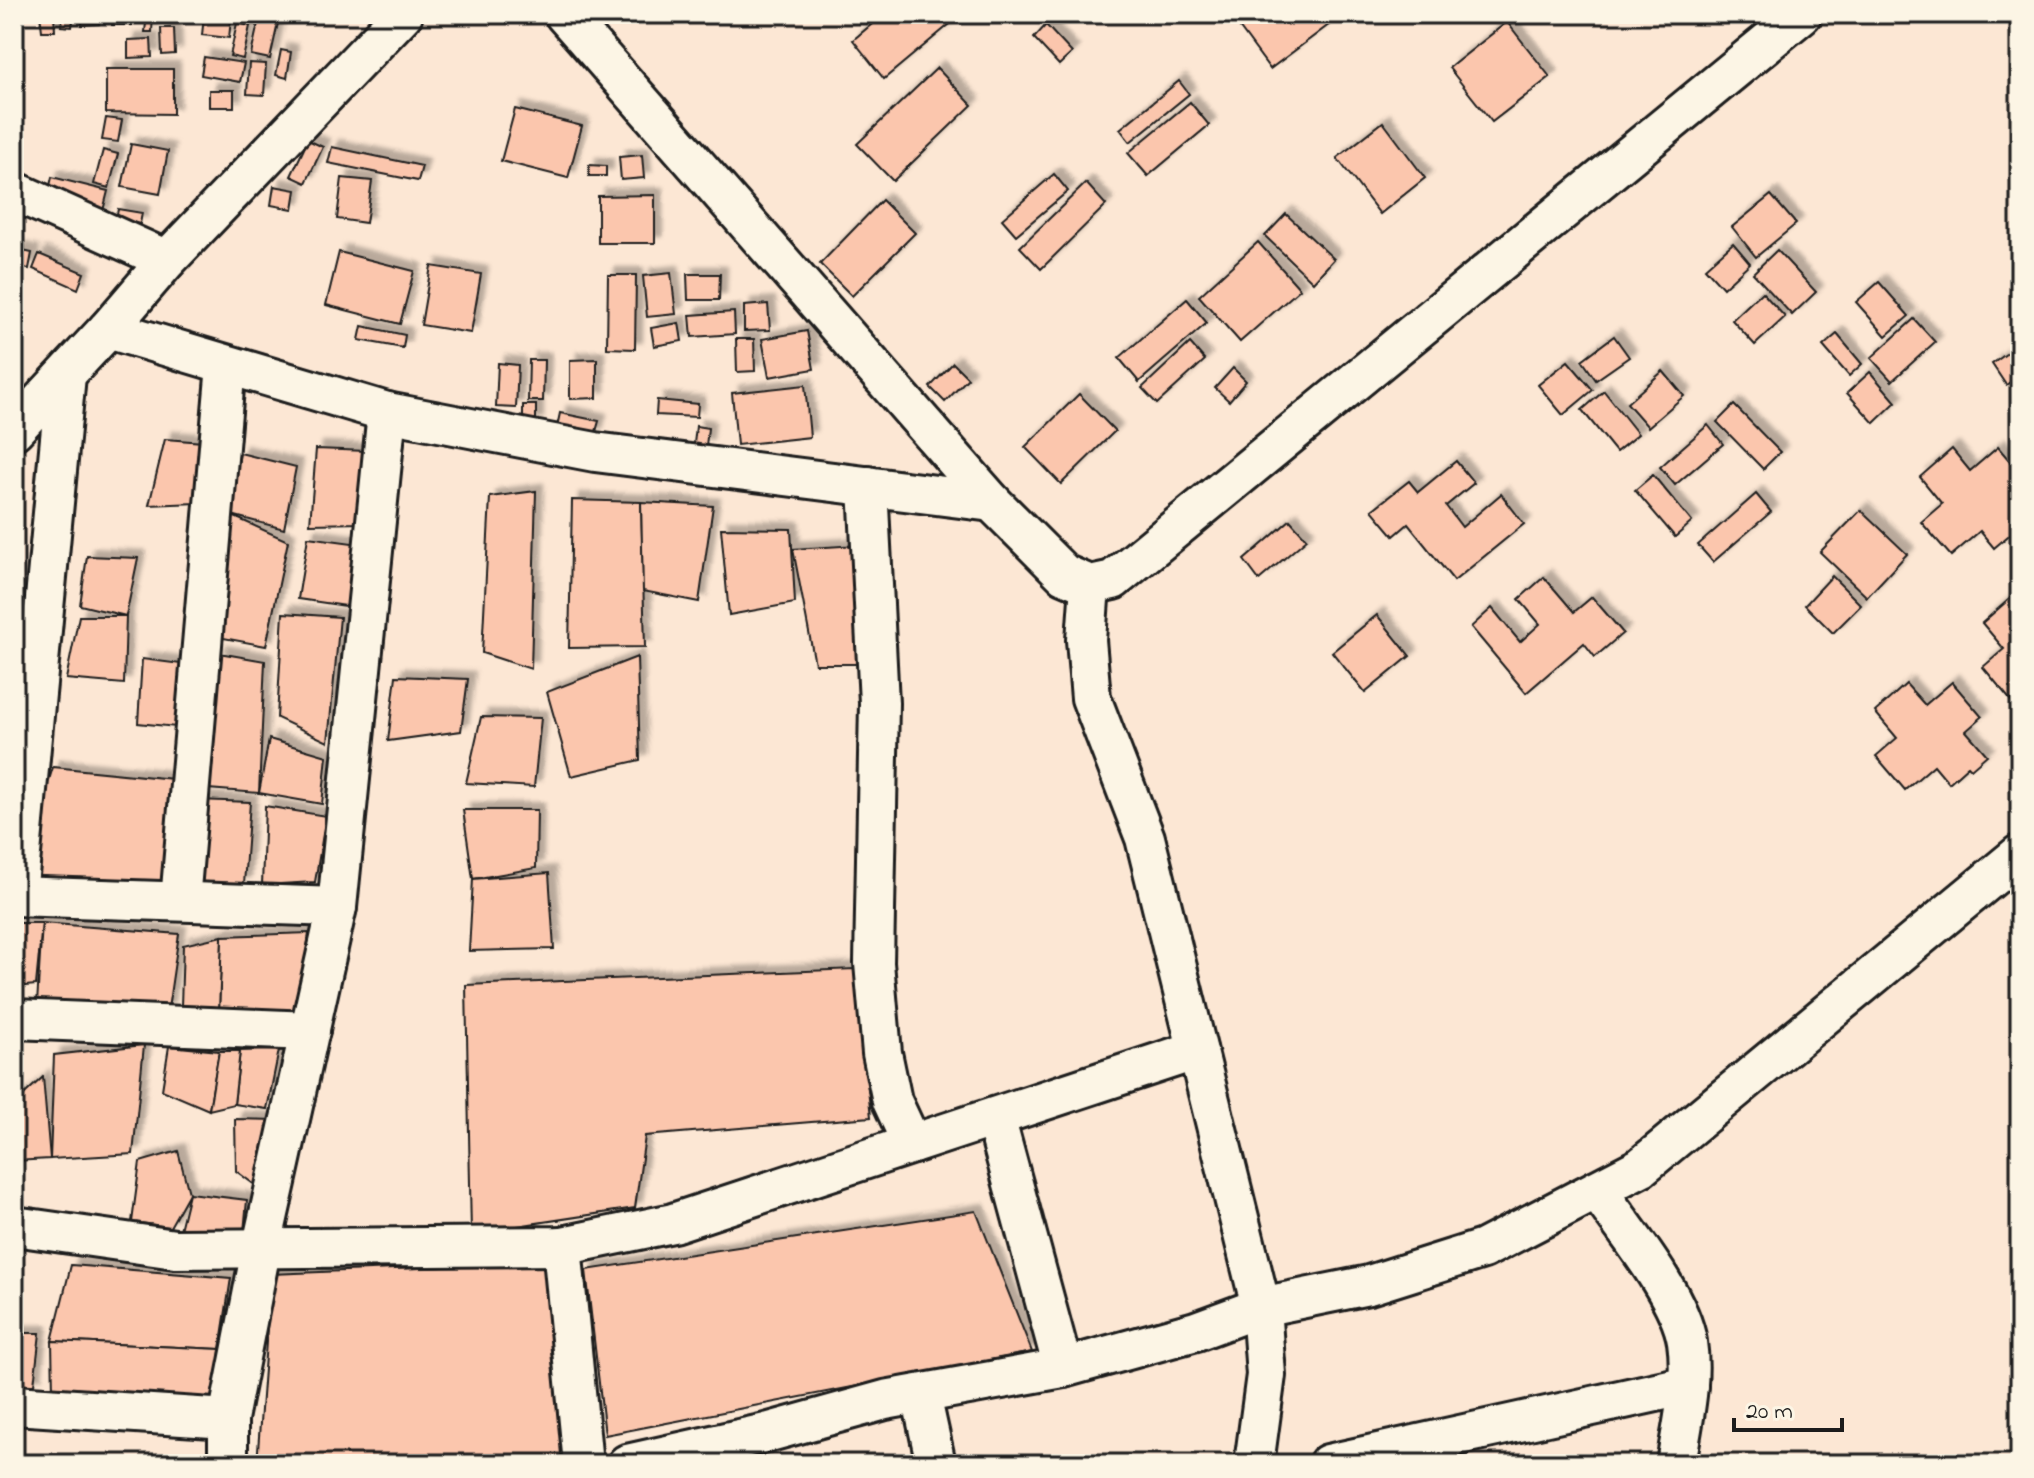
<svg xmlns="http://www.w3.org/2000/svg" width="2034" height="1478" font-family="'Indie Flower',sans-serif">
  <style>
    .building { fill: #fbc6ad; stroke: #1c1c1c; stroke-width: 2; filter: url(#shadow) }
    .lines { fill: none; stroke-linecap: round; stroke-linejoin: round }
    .minor-casing { stroke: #1c1c1c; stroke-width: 44 }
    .minor { stroke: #fcf5e5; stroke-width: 38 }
  </style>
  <defs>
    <filter id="shadow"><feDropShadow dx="7" dy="-7" stdDeviation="2" flood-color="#0004"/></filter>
  </defs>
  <rect width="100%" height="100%" fill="#fce7d4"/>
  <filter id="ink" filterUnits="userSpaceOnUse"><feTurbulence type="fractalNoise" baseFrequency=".0125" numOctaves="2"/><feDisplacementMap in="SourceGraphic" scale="16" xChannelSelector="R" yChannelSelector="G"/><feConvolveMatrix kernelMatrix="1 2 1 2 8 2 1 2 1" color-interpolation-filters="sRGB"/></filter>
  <g filter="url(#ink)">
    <!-- building -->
    <g class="building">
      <path d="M40,14H54L55,31H42Z"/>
      <path d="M63,14H74L72,27L61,26Z"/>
      <path d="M82,14H98L99,24L82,25Z"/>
      <rect x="112" y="14" width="20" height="11"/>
      <path d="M147,14H153L152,32H145Z"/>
      <path d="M260,14H280L270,59L251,55Z"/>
      <path d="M884,14H962L884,79L853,40Z"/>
      <path d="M1256,14H1329L1334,21L1270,69L1239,27Z"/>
      <path d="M204,16L231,19L229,38L202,35Z"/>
      <path d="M1507,22L1550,77L1492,122L1449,68Z"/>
      <path d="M237,23L250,26L243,59L230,56Z"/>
      <path d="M1046,25L1072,53L1059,65L1034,38Z"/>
      <path d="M161,28H174L175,54L162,55Z"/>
      <path d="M151,39L152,57L128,58V40Z"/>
      <path d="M281,50L291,52L287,78L276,75Z"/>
      <path d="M204,57L244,63L240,82L201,75Z"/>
      <path d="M249,63L266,64L264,95L247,94Z"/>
      <path d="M937,68L972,105L893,181L857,144Z"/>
      <path d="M106,69H173V114L106,113Z"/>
      <path d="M1179,81L1189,94L1130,142L1120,129Z"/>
      <rect x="209" y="90" width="25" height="17"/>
      <path d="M1190,102L1209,125L1148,176L1128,153Z"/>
      <path d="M515,109L582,126L568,178L501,161Z"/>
      <path d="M106,118L122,120L118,142L102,140Z"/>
      <path d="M1383,122L1425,178L1380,214L1337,158Z"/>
      <path d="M308,140L323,147L306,183L291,176Z"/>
      <path d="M131,144L168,151L160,194L122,187Z"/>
      <path d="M332,147L422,166L418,181L328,163Z"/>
      <path d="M103,150L118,154L109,188L94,184Z"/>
      <path d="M642,155L644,178L621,180L619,157Z"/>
      <path d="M589,165L606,166V176H589Z"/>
      <path d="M1054,174L1068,191L1016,235L1002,219Z"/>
      <path d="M52,177L108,191L102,215L46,203Z"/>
      <path d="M342,178L372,181L366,223L337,219Z"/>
      <path d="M1086,183L1106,205L1041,269L1020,247Z"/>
      <path d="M274,186L296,190L293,209L271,205Z"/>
      <path d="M655,195V243H598V196Z"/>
      <path d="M1771,195L1796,224L1756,257L1732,227Z"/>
      <path d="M882,200L915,233L852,296L820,264Z"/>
      <path d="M118,209L142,213L140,224L116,219Z"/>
      <path d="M1286,214L1334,259L1313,282L1265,236Z"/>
      <path d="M1258,242L1300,289L1240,342L1199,296Z"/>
      <path d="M1733,243L1750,263L1723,288L1705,268Z"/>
      <path d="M14,249L32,253L29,269L14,266Z"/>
      <path d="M1777,250L1816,292L1792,315L1753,273Z"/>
      <path d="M339,252L414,271L400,324L326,305Z"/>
      <path d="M39,254L84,273L78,289L33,269Z"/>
      <path d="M431,266L481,274L471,333L421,325Z"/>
      <path d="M671,273L676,314L647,317L643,276Z"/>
      <path d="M687,274H720L719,300H688Z"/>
      <path d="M608,275H636L635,349L607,348Z"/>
      <path d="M1879,282L1909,316L1886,336L1856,302Z"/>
      <path d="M1762,292L1785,317L1755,345L1732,320Z"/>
      <path d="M1187,299L1207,323L1139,382L1119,358Z"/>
      <path d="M768,304L770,330L744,331V306Z"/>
      <path d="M734,312L735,334L692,337L690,315Z"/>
      <path d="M1914,319L1935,342L1892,381L1871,358Z"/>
      <path d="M679,323L682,341L654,346L651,328Z"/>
      <path d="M362,326L405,335L403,348L359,340Z"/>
      <path d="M807,331L814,369L769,377L762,339Z"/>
      <path d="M1837,334L1862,364L1849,376L1823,346Z"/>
      <path d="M1614,336L1629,357L1596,380L1582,360Z"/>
      <path d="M736,339H754L755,371L737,372Z"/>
      <path d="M1190,343L1205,360L1157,404L1142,388Z"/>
      <path d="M2020,344V375L2006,385L1992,364Z"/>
      <path d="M597,359V398L570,399V360Z"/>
      <path d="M529,360H544L543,401H528Z"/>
      <path d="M1568,361L1593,390L1563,415L1538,385Z"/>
      <path d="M498,363L518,365L516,408L496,407Z"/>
      <path d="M953,363L968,378L945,402L930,387Z"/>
      <path d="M1233,368L1246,381L1229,401L1215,388Z"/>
      <path d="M1663,371L1684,396L1648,427L1627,403Z"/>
      <path d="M1870,372L1896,402L1874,423L1847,393Z"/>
      <path d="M805,385L810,437L737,445L732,393Z"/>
      <path d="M1604,391L1638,434L1616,452L1582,410Z"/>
      <path d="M1079,394L1115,431L1061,484L1025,447Z"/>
      <path d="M657,400L698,404L697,417L656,415Z"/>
      <rect x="523" y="405" width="13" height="19"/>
      <path d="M1734,405L1780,452L1763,469L1717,422Z"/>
      <path d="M560,413L599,421L595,435L557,427Z"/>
      <path d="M1708,425L1723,444L1675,485L1660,467Z"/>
      <path d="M696,426L708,428L706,446L694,444Z"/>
      <path d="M165,439L203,442L197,503L149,505Z"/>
      <path d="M1998,447L2020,473V489L2012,496L2020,506V531L2016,534L2014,531L1994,548L1980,531L1951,556L1921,522L1942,504L1920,477L1952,449L1970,471Z"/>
      <path d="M316,449L367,451L362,523L310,524Z"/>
      <path d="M240,453L296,467L284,529L228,514Z"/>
      <path d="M1456,461L1474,483L1446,506L1462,527L1501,494L1524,524L1454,581L1408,524L1394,536L1372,510L1409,481L1418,492Z"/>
      <path d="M1653,475L1692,522L1675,537L1635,490Z"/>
      <path d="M536,491L531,669L482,653L490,497Z"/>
      <path d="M1756,494L1771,512L1713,562L1698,545Z"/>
      <path d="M572,500L641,502L645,647L569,648Z"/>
      <path d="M641,502L713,506L699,602L643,591Z"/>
      <path d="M1861,510L1907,554L1867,597L1820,552Z"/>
      <path d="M228,514L288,541L266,646L218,637Z"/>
      <path d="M1290,520L1307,539L1259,580L1244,560Z"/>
      <path d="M721,528L791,529L795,603L729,615Z"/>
      <path d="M308,537L360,544L353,607L298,599Z"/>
      <path d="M858,545L857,664H815L793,549Z"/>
      <path d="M87,556L138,558L126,616L80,605Z"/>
      <path d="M1832,576L1861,605L1833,633L1805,605Z"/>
      <path d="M1544,577L1574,612L1592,597L1623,633L1595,657L1584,643L1526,693L1471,627L1492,608L1520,642L1540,624L1519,599Z"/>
      <path d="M2014,595L2020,602V695L2012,702L1983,667L2004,649L1982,623Z"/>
      <path d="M283,613L340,617L328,742L277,718Z"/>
      <path d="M1377,615L1410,656L1365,693L1332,652Z"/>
      <path d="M79,616H126L124,684L66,679Z"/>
      <path d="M219,653L265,661L259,793L208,789Z"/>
      <path d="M637,657L640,760L571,776L547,692Z"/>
      <path d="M142,659L189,665L176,727L138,723Z"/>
      <path d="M396,676L468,679L461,731L388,741Z"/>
      <path d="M1952,682L1982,717L1966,731L1987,755L1971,769L1968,766L1949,783L1934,765L1905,790L1876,756L1897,738L1875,712L1906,684L1925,705Z"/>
      <path d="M481,717L541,718L534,787L466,783Z"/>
      <path d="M269,739L327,756L322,804L259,793Z"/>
      <path d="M53,767L173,779L163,885L18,882Z"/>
      <path d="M198,800L250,802L244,884L199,885Z"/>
      <path d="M265,806L326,816L315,882L262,885Z"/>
      <path d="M463,810H537L536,868L473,879Z"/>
      <path d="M549,873L554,949L469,951L473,879Z"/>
      <path d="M14,923H42L36,985L14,987Z"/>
      <path d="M42,923L179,934L168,1009L37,1004Z"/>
      <path d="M309,933L299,1014L219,1010L222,936Z"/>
      <path d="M222,936L219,1010L181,1006L183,945Z"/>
      <path d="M855,969L871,1117L645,1136L635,1208L471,1233L466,985Z"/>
      <path d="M144,1045L133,1154L50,1159L54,1055Z"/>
      <path d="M169,1046L219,1051L209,1110L162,1090Z"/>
      <path d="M279,1050L267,1109L234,1104L240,1051Z"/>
      <path d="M219,1051H240L234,1104L209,1110Z"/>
      <path d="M43,1077L50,1159L14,1161V1104Z"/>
      <path d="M235,1119L277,1120L259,1188L236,1171Z"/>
      <path d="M178,1151L189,1193L170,1227L132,1222L140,1162Z"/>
      <path d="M189,1193L247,1200L244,1232L177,1242Z"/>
      <path d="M976,1211L1032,1352L605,1435L586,1270Z"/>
      <path d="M547,1263L566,1464H257L271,1274Z"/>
      <path d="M71,1265L231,1278L220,1349L52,1341Z"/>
      <path d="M14,1333H40L34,1385L14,1386Z"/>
      <path d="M52,1341L220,1349L217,1398L53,1392Z"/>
    </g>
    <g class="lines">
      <defs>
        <g id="minor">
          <path d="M564,14L992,502L1064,574L1090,585L1113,580L1802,14"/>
          <path d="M14,191L167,260"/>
          <path d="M108,329L387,412L595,452L992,502"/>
          <path d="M14,430L108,329L167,260L403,14"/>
          <path d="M868,486L879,703L874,963L882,1053L892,1101L912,1144"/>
          <path d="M1090,585L1086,640L1091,698L1145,838L1261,1307L1266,1375L1254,1464"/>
          <path d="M14,896L337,907"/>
          <path d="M17,896L66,375"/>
          <path d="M180,901L226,365"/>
          <path d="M14,1019L310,1031"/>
          <path d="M995,1117L1063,1368"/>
          <path d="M1597,1190C1625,1230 1680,1296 1687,1342C1693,1382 1682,1425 1676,1464"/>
          <path d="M14,1226L175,1249L562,1246L673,1223L1197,1050"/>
          <path d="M562,1246L583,1464"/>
          <path d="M921,1395L936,1464"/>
          <path d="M14,1405L228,1419"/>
          <path d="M228,1464V1419L261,1250L337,907L387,412"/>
          <path d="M627,1464L766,1433L885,1400L1063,1368L1196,1331L1261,1307L1369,1285L1483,1249L1641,1167L2020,854"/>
          <path d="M1328,1464L1688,1385"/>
        </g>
      </defs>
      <!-- minor casing -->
      <use href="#minor" class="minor-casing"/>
      <!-- minor -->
      <use href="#minor" class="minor"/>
    </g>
  </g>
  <!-- margin -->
  <rect width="2034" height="1478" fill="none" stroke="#fcf5e5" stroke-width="48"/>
  <rect x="24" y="24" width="1986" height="1430" fill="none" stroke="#1c1c1c" stroke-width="3" filter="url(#ink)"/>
  <!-- scale -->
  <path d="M1734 1418v12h108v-12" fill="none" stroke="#1c1c1c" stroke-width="4"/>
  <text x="1746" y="1418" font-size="24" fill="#1c1c1c" stroke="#fcf5e5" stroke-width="6" paint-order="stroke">20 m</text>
</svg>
